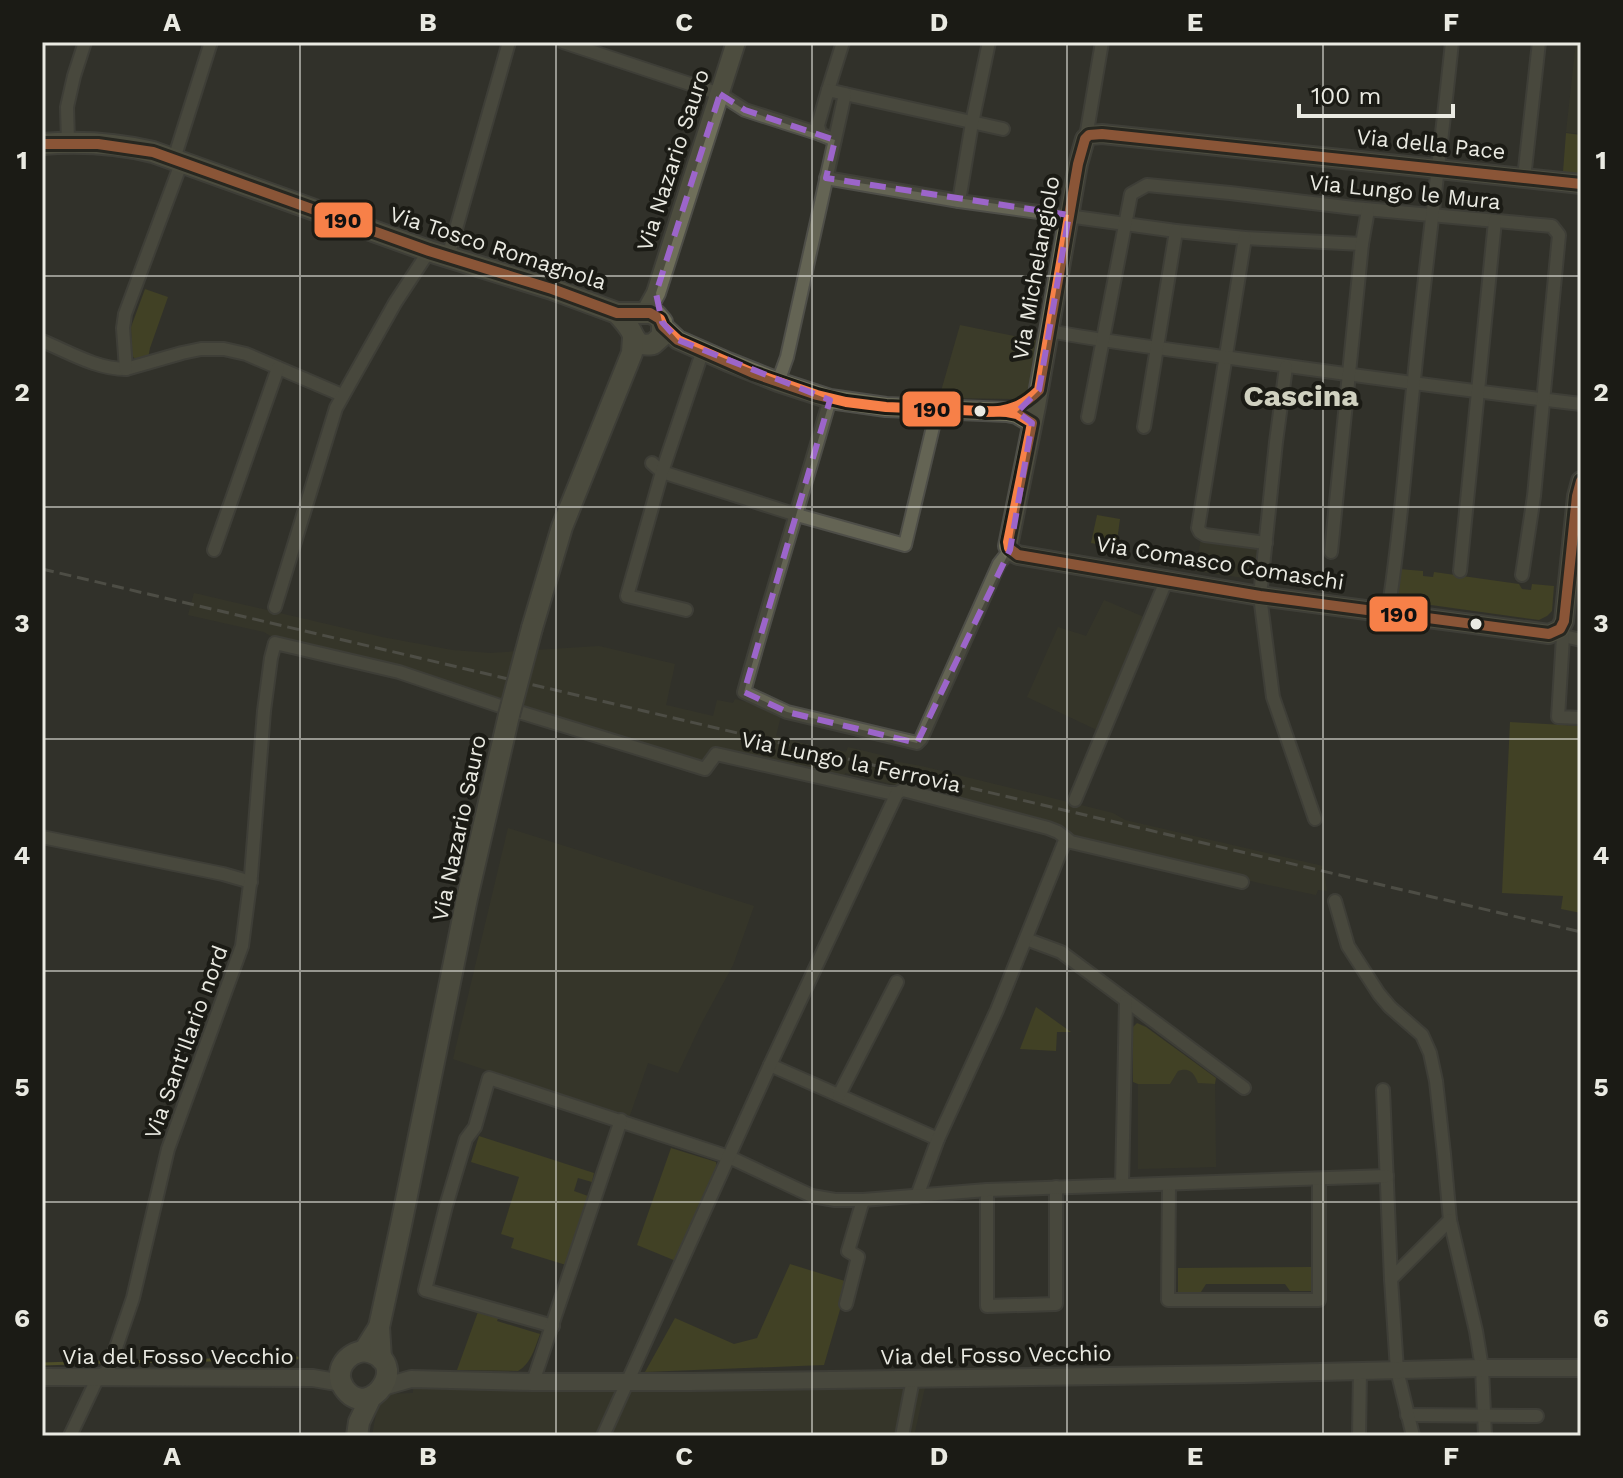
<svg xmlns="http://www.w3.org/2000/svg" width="1623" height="1478" font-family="'Work Sans',sans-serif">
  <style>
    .built { fill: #3b3b29 }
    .green { fill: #545420 }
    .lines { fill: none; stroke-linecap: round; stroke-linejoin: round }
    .stream { stroke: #717128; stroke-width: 3 }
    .minor-casing { stroke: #4e4e48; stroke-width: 16 }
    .tertiary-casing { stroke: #4e4e48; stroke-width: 20 }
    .secondary-casing { stroke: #4e4e48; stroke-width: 22 }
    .primary-casing { stroke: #4e4e48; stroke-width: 24 }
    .minor { stroke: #646454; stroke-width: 12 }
    .tertiary { stroke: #646454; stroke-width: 16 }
    .secondary { stroke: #6f6f5a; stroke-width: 18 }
    .primary { stroke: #6c6c57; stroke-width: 20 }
    .rail { stroke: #6f6f66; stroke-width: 3; stroke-dasharray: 12 6; stroke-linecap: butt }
    .primary-bridge-casing { stroke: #4e4e48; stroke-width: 24; stroke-linecap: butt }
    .primary-bridge { stroke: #6c6c57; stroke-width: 20 }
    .bus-1-casing { stroke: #1b1b15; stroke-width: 16 }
    .bus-1 { stroke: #f78048; stroke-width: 10 }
    .marked { fill: none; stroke: #9c65ca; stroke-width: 6; stroke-dasharray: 16 10; stroke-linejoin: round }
    .grid { fill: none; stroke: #eaeae2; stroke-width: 2; stroke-opacity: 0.55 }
    .bus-dot { fill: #eaeae2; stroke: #1b1b15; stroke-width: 3 }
    .labels { text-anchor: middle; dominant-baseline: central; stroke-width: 8; stroke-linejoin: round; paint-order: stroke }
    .street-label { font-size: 22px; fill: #eaeae2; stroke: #1b1b15 }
    .district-label { font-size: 30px; font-weight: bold; fill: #d0d1c0; stroke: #1b1b15 }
    .line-badge { stroke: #1b1b15; stroke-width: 3 }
    .pale-badge-label { font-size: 22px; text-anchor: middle; font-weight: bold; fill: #111 }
    .neatline { fill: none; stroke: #eaeae2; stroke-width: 3 }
    .grid-label { font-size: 26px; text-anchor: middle; font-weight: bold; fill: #eaeae2 }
  </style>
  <rect width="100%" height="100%" fill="#31312a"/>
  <!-- built -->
  <g class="built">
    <path d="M1576,42H1581V134L1566,132Z"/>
    <path d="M960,325L1039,341L1030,388L1027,395L1022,398L1015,399L939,398Z"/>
    <path d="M1201,537L1256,545L1257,549L1255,577L1251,579L1196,571Z"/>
    <path d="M194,593L382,637L452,650L490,653L599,646L675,664L666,705L713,716L717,700L733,703L735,699L747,702L781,716L776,736L779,737L832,751L833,749L846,752L848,747L885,756L884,761L892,763L893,761L921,766L1113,813L1125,820L1323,866L1327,891L1318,890L1316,895L1259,883L1073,837L1064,828L919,792L908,788L845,773L844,778L711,748L706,761H699L274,638L264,632L188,615Z"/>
    <path d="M1104,600L1144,617L1097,730L1027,697L1058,627L1086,636Z"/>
    <path d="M508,828L754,906L733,965L701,1024L678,1073L648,1063L629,1118L453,1059Z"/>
    <path d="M1184,1069L1190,1070L1196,1076L1199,1083L1215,1084L1216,1167L1138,1169V1084H1170L1178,1071Z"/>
    <path d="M414,1371H509L518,1375L928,1374L914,1436H372L377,1408L389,1394L413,1393Z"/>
  </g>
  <!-- green -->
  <g class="green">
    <path d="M1566,133L1581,135V174L1563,172Z"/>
    <path d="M145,289L168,297L150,348L148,358L138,361L132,356L131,327Z"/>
    <path d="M1097,515L1120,519L1116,548L1091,543Z"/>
    <path d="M1399,569L1423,571V576L1433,577L1434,572L1519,584L1522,589L1531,590L1532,584L1554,586L1552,611L1547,616L1539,620L1395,600Z"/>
    <path d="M1510,722L1581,726V913L1561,909L1563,896L1502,893Z"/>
    <path d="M1036,1007L1071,1032H1057L1056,1051L1020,1049Z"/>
    <path d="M1137,1023L1146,1027L1216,1078L1215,1084L1198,1083C1194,1072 1189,1067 1178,1071L1170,1084H1138L1133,1082V1027Z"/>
    <path d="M479,1136L594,1173L592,1182L578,1178L574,1191L588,1196L566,1265L511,1248L514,1238L501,1234L519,1177L471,1162Z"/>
    <path d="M671,1148L716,1162L717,1167L676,1261L637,1245Z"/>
    <path d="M790,1264L848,1282L824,1365L645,1372L675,1318L734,1344L757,1338Z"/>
    <path d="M1312,1267V1291H1290L1285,1284H1206L1201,1292H1178V1268Z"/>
    <path d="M479,1309L499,1316L497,1321L540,1334C535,1347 531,1364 518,1371L457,1370Z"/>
  </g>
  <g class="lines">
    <!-- stream -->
    <g class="stream">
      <path d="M114,1362L297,1358"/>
      <path d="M42,1364L106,1362"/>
    </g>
    <defs>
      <g id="minor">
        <path d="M563,42L720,94L745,110L820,134"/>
        <path d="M828,90L843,42"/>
        <path d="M845,94L1003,129"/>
        <path d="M1086,137L1102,42"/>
        <path d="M68,142L67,107L74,76L85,42"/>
        <path d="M174,159L211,42"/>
        <path d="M826,178L959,201L1176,231L1245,238L1362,244"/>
        <path d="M1524,178L1539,42"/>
        <path d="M959,201L972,123L989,42"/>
        <path d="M1245,238L1198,528L1200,532L1205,535L1266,543"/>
        <path d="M448,257L509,42"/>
        <path d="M1049,331C1108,342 1166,349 1224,357C1343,374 1462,390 1581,404"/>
        <path d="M42,341C69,352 96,369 126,369L182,353L201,349H224L246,354L342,395"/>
        <path d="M1286,367L1276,442L1260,596L1273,697L1315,819"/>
        <path d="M126,369L123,328L125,314L182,161"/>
        <path d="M778,382L787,357L845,94L828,90L818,125L820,134L835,140"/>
        <path d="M830,399C802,497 771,594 744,692L787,712L917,743L921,739L999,564L1010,550"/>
        <path d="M1088,417L1131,194L1147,185L1230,193L1354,208L1552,226L1559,235L1534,496L1522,575"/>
        <path d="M1144,427L1176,231"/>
        <path d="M652,463L662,472L797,515L905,545L937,410"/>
        <path d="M214,550L278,368"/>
        <path d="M1331,552L1362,244L1368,210"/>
        <path d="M1460,571L1495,221"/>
        <path d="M275,607L336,408L395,303L429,251"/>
        <path d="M686,610L627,596L662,472L703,350"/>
        <path d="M1388,612C1401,532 1406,450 1415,370C1426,260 1441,151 1452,42"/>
        <path d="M1555,634L1581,640"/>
        <path d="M1563,637L1558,717L1581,718"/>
        <path d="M1075,800L1166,581"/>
        <path d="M42,837L223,874L251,882"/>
        <path d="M1335,901L1348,946L1379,994L1390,1007L1422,1035L1430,1053L1436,1081L1444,1154L1450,1220L1476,1331L1482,1368L1485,1436"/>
        <path d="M1026,939L1061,952L1244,1088"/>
        <path d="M770,1065L938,1139"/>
        <path d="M1383,1090L1391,1279"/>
        <path d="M839,1095L897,982"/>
        <path d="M1169,1184L1168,1300H1319V1179"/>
        <path d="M1122,1185L1126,1001"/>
        <path d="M987,1190V1306L1056,1304V1187"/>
        <path d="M917,1196L938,1139L997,1010L1066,838"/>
        <path d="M846,1304L858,1257L848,1251L863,1200"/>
        <path d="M553,1326L425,1290L446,1206L466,1139L475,1127L489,1078L729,1157L812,1196L835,1200H863L987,1190L1387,1176"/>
        <path d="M533,1382L621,1120"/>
        <path d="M1407,1415L1537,1416"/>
        <path d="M70,1436L98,1377L108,1371L133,1298L168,1149L242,946L251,876L264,711L271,658L275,643L399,672L506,708L705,769L716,754L889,793H897L903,790L1048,828L1058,832L1071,842L1242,882"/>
        <path d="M603,1436L770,1065L897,793"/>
        <path d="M902,1436L913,1379"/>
        <path d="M1359,1436L1360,1371"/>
        <path d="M1413,1436L1397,1370L1391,1279L1450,1220"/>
      </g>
      <g id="tertiary">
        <path d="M42,1377L313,1378L342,1383"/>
        <path d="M383,1387L411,1379L533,1382H689L1244,1374L1482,1368H1581"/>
      </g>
      <g id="secondary">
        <path d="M1581,184L1102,134L1089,135L1085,139L1078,164L1036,406L1008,546L1012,552L1018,555L1260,596L1549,634L1560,629L1564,621L1577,496L1581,481"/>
        <path d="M645,313L656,293L736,42"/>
        <path d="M663,326L678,340L728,362L778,382L830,399L886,407L1007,412L1017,414L1032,423"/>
      </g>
      <g id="primary">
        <path d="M42,144C80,141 116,143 153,152L429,251L552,289L617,313H650L656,315L662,322V336L653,344C639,346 637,343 631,331C628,325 622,319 617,313"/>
        <path d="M532,628L562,527L632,353L633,338"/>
        <path d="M364,1351C415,1359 369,1424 344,1388C333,1371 346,1353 364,1351L379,1327"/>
        <path d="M381,1359L379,1327L401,1225L467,898L509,715"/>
        <path d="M357,1436L359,1422L371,1397"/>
      </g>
    </defs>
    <!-- minor casing -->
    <use href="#minor" class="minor-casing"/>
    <!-- tertiary casing -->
    <use href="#tertiary" class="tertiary-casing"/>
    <!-- secondary casing -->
    <use href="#secondary" class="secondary-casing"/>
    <!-- primary casing -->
    <use href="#primary" class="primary-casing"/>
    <!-- minor -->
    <use href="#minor" class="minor"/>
    <!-- tertiary -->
    <use href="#tertiary" class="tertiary"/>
    <!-- secondary -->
    <use href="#secondary" class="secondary"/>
    <!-- primary -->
    <use href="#primary" class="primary"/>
    <!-- rail -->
    <path class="rail" d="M42,569L1581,932"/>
    <defs>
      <path id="primary-bridge" d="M509,715L532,628"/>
    </defs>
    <!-- primary-bridge casing -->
    <use href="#primary-bridge" class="primary-bridge-casing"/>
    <!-- primary-bridge -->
    <use href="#primary-bridge" class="primary-bridge"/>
    <defs>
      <g id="bus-1">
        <path d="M42,144H98L153,152L429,251L552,289L617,313H650L660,319L663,326L678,340L753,373L817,395L846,402L886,407L1007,412L1017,414L1032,423L1008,542L1009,548L1018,555L1260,596L1549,634L1560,629L1564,621L1577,496L1581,481"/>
        <path d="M985,412C1008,412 1023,406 1039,390L1078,164L1085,139L1089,135L1102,134L1581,184"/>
      </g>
    </defs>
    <!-- bus-1 casing -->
    <use href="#bus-1" class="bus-1-casing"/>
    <!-- bus-1 -->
    <use href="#bus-1" class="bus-1"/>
  </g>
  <!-- marked area -->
  <path d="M0 0H1623V1478H0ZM720,94L745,110L835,140L826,178L1069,215L1039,390L1017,412L1032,423L1010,550L917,743L787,712L744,692L830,400L678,340L662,322L656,293Z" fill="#31312a" fill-opacity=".55" fill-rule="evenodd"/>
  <path class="marked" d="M720,94L745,110L835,140L826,178L1069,215L1039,390L1017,412L1032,423L1010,550L917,743L787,712L744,692L830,400L678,340L662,322L656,293Z"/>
  <!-- grid -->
  <path class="grid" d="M300,42V1436M556,42V1436M812,42V1436M1067,42V1436M1323,42V1436M42,276H1581M42,507H1581M42,739H1581M42,971H1581M42,1202H1581"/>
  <!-- markers -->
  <g class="bus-dot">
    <circle cx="980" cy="411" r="7"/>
    <circle cx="1476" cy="624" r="7"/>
  </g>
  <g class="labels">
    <!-- street labels -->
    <g class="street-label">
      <text transform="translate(1431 144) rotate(6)">Via della Pace</text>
      <text transform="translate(673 160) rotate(-72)">Via Nazario Sauro</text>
      <text transform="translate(1405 192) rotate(6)">Via Lungo le Mura</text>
      <text transform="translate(498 248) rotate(18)">Via Tosco Romagnola</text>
      <text transform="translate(1036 268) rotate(-80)">Via Michelangiolo</text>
      <text transform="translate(1220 563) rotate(9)">Via Comasco Comaschi</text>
      <text transform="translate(851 762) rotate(12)">Via Lungo la Ferrovia</text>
      <text transform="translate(459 828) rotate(-78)">Via Nazario Sauro</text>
      <text transform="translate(186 1042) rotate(-70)">Via Sant'Ilario nord</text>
      <text transform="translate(996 1355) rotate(-1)">Via del Fosso Vecchio</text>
      <text x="178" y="1356">Via del Fosso Vecchio</text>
    </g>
    <!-- district labels -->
    <g class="district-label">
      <text x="1301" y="395">Cascina</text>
    </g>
  </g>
  <g class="line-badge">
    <rect x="313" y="201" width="61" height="38" rx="8" fill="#f78048"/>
    <rect x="901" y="390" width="61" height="38" rx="8" fill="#f78048"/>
    <rect x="1368" y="595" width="61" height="38" rx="8" fill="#f78048"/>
  </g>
  <g class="pale-badge-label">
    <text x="343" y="228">190</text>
    <text x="932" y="417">190</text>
    <text x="1399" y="622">190</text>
  </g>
  <!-- border -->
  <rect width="1623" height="1478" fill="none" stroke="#1b1b15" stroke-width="88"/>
  <!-- scale -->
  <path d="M1299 104v12h154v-12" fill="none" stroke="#eaeae2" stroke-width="4"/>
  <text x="1311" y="104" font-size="24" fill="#eaeae2" stroke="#1b1b15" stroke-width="6" paint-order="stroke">100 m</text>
  <rect x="44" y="44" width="1535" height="1390" class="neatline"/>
  <g class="grid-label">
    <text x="172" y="31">A</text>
    <text x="428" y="31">B</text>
    <text x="684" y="31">C</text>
    <text x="939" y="31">D</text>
    <text x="1195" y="31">E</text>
    <text x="1451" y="31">F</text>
    <text x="22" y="169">1</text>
    <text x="1601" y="169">1</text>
    <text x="22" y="401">2</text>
    <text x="1601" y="401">2</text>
    <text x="22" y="632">3</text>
    <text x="1601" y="632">3</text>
    <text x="22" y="864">4</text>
    <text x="1601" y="864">4</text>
    <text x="22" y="1096">5</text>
    <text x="1601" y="1096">5</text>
    <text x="22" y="1327">6</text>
    <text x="1601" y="1327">6</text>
    <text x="172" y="1465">A</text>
    <text x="428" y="1465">B</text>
    <text x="684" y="1465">C</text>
    <text x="939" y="1465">D</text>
    <text x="1195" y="1465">E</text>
    <text x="1451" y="1465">F</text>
  </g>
</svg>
